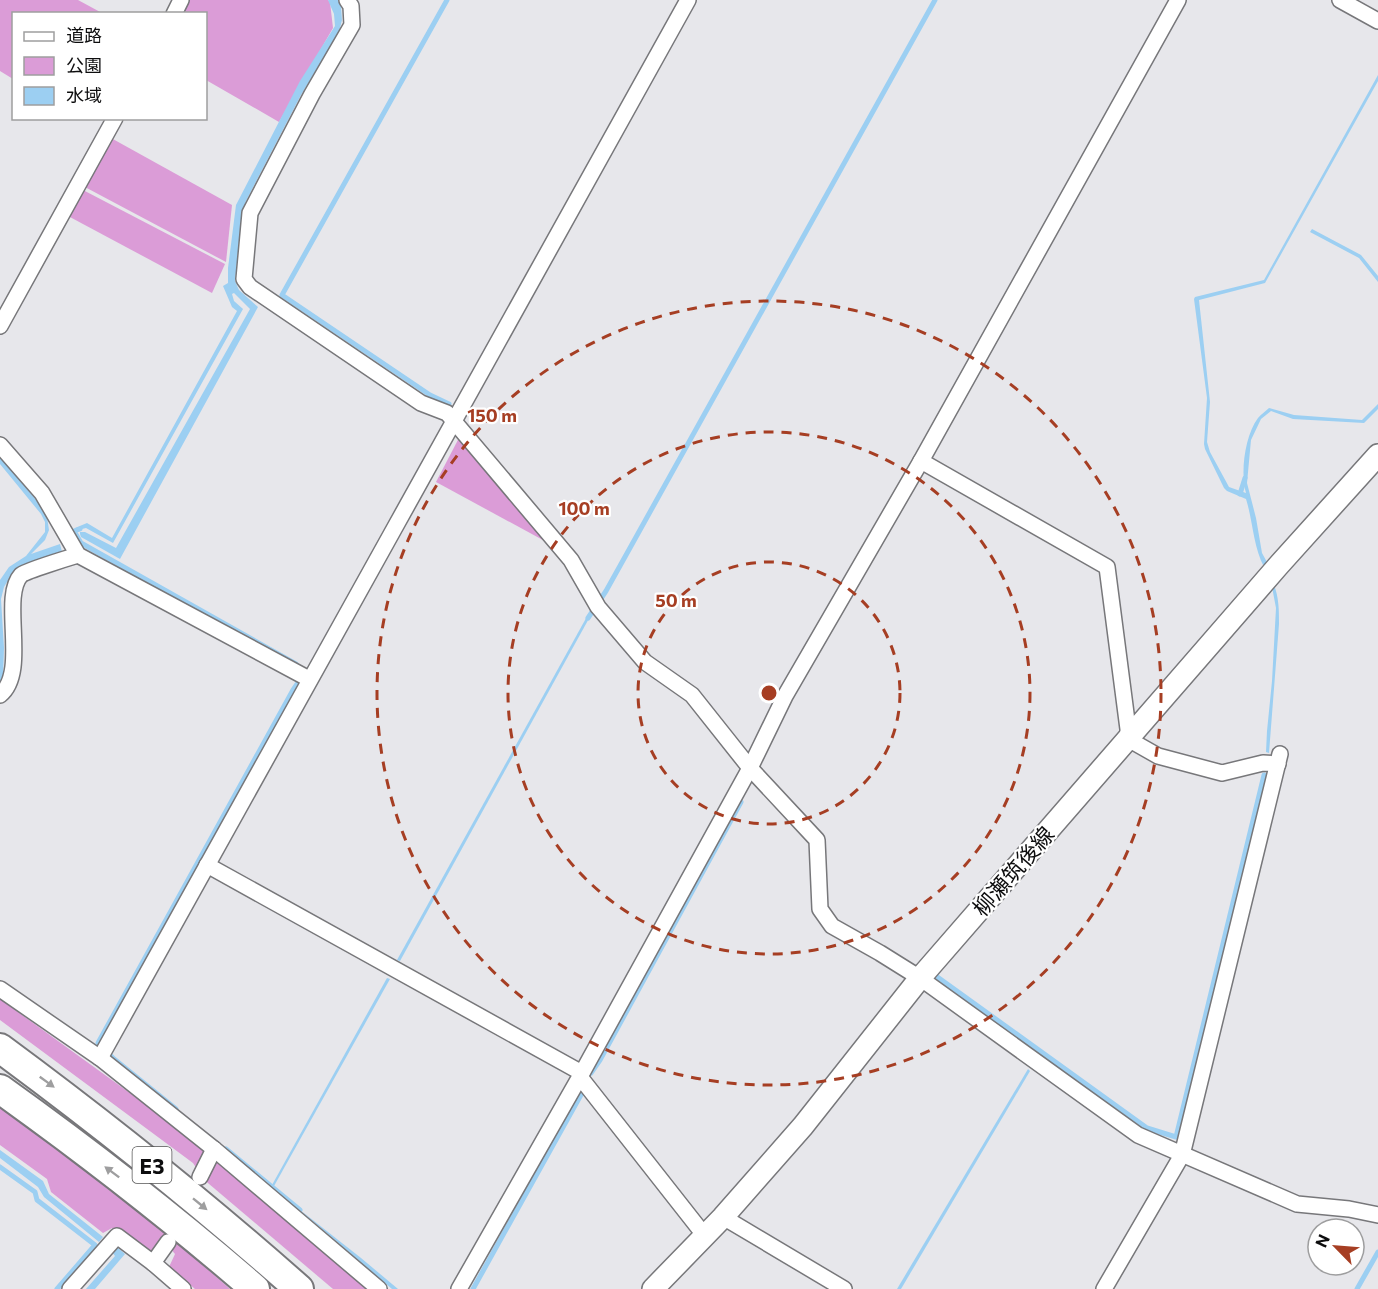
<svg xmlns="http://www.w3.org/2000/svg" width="1378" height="1289" font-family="Commissioner,'Noto Sans JP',sans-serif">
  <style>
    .green { fill: #db9cd7 }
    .water { fill: #9ccff2 }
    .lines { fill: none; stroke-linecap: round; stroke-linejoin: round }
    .stream { stroke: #9ccff2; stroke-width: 5 }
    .street-casing { stroke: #77777a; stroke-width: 18 }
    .secondary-casing { stroke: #77777a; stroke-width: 24 }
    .highway-casing { stroke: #77777a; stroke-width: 32 }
    .street { stroke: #fff; stroke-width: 15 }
    .secondary { stroke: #fff; stroke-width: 21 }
    .highway { stroke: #fff; stroke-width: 28 }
    .oneway { fill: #9e9e9f }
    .ring { fill: none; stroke: #a63e23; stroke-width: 3; stroke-dasharray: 10 8 }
    .labels { text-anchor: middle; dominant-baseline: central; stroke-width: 4.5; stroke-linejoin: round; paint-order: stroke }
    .shield { fill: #fff; stroke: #565656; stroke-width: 1.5 }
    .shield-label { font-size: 21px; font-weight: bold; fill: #0d0d0e }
    .street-label { font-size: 22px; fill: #0d0d0e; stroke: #fff }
    .centre { fill: #a63e23; stroke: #fff; stroke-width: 3 }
    .ring-label { font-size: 18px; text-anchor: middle; font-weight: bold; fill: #a63e23; stroke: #fff; stroke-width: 4.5; stroke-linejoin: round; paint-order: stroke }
  </style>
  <rect width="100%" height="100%" fill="#e7e7eb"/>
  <!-- green -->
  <g class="green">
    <path d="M0,0H78L102,13L14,14L13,79L0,71Z"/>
    <path d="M189,0H328L330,2L333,28L279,122L206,80V14H182Z"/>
    <path d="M111,138L232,205L226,262L83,186Z"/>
    <path d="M83,190L225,264L212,293L68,216Z"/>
    <path d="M460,436L552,545L436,482Z"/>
    <path d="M0,999L210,1151L199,1172L193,1163L0,1020Z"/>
    <path d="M0,1108L94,1174L169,1235L154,1257L112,1228L103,1233L51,1192L47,1179L0,1145Z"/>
    <path d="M215,1154L370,1289H333L202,1178Z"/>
    <path d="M175,1240L230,1289H195L169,1267L175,1254L170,1248Z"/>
  </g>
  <!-- water -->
  <g class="water">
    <path d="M328,0H338L341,6L342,20L339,32L301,95L246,201L242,214L235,281L239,290L258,307L120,559L81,537L80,534V532H85L116,548L250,309L234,293L232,294L234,301L243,309L113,543L86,528L74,531L75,528L87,523L112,538L237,311L232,307L223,286L228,283V268L236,205L300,81L335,26L334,14Z"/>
    <path d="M1378,75V81L1265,283L1199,300L1210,402L1207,442L1210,452L1229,487L1246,493C1240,473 1245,435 1258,418C1261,414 1266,411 1269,408L1294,415L1362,420L1378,404V409L1364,423L1293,419L1271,411L1261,419L1251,440L1247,483L1256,518L1262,553L1268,564L1264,567C1253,546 1253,521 1246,499L1227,491L1224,488L1205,449L1204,444L1207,398L1194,299L1195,297L1264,280Z"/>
    <path d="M1312,229L1361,255L1378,276V282L1359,258L1310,232Z"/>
    <path d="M0,457L37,501L47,517L49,530L45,540L31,554L60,544L62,552L21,566L10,577L4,587L1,599L4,648L3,678L0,684V580L9,567L26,556L45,532V522L41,514L0,464Z"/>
    <path d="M1274,585C1279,598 1279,610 1279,624L1269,753L1266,752L1267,731L1272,681L1276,608L1272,587Z"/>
    <path d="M590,611L592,613L400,961L397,960Z"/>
    <path d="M387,978L390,979L274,1186L272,1185Z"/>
    <path d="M1028,1069L1030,1071L901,1289H897Z"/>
    <path d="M0,1150L43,1181L49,1194L103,1237L99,1242L44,1197L38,1187L0,1158Z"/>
    <path d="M295,1206L361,1258L398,1289H392Z"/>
    <path d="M118,1248L125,1254L95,1289H86L115,1256L112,1252Z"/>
  </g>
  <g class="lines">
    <!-- stream -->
    <g class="stream">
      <path d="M447,0L282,295L430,395L449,404"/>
      <path d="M1240,494L1245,478"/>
      <path d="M80,529L74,531L81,543L296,664"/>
      <path d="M588,618L606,591L935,0"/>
      <path d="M936,976L1147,1128L1176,1137L1264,775"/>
      <path d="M591,1073L600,1060L741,802"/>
      <path d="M176,1109L114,1059L98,1043L293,690L302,677"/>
      <path d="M226,1149L300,1210"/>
      <path d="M0,1167L35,1192L37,1200L95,1245L57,1289"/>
      <path d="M473,1289L582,1093"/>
      <path d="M1357,1289L1378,1252"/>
    </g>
    <defs>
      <g id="street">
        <path d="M347,0L351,6L352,25L312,94L250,213L244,279L250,287L421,403L447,413L571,560L598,607L645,662L692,695L750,768L817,840L820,909L832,926L880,953L920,978L1138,1135L1297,1204L1349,1209L1378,1215"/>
        <path d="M1340,0L1378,21"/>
        <path d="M174,14L181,0"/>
        <path d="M0,326L115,118"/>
        <path d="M0,445L42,493L78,555L309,679"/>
        <path d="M921,461L1107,567L1128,729V739L1158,756L1222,773L1263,763L1278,764"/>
        <path d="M0,695C29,672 0,598 21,575C26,571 68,558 78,555"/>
        <path d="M207,865L582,1073"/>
        <path d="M0,989L100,1058L214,1149L379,1289"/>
        <path d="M100,1058C295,705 493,353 688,0"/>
        <path d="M580,1077L705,1236"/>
        <path d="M200,1177L214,1149"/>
        <path d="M723,1217L844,1289"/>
        <path d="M153,1263L183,1289"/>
        <path d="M70,1289L117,1236L153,1263L168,1242"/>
        <path d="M459,1289L582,1073L750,768L785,696L921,461L1178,0"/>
        <path d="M1104,1289L1182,1155L1280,754"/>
      </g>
      <path id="secondary" d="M653,1289L723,1217L803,1126L920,978L1278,566L1378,455"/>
      <g id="highway">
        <path d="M0,1048C103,1124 203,1204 299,1289"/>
        <path d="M0,1089C88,1152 173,1218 255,1289"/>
      </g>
    </defs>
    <!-- street casing -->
    <use href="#street" class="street-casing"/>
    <!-- secondary casing -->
    <use href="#secondary" class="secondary-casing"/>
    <!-- highway casing -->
    <use href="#highway" class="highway-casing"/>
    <!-- street -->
    <use href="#street" class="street"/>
    <!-- secondary -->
    <use href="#secondary" class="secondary"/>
    <!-- highway -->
    <use href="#highway" class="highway"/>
  </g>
  <!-- one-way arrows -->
  <defs><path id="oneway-solid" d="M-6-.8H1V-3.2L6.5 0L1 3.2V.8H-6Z" transform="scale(1.5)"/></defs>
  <g class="oneway">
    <use href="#oneway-solid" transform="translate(47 1082) rotate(36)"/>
    <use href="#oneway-solid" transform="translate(112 1172) rotate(-143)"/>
    <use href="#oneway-solid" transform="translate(200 1204) rotate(39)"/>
  </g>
  <!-- distance rings -->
  <g class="ring">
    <circle cx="769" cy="693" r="131"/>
    <circle cx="769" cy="693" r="261"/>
    <circle cx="769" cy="693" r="392"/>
  </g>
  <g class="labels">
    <!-- shield labels -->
    <rect class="shield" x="132.5" y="1147" width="39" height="36" rx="4.5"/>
    <g class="shield-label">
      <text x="152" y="1165">E3</text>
    </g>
    <!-- street labels -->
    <g class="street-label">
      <text transform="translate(1013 871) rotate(-49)">柳瀬筑後線</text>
    </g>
  </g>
  <circle cx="769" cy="693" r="9" class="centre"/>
  <g class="ring-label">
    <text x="492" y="422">150 m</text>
    <text x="584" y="515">100 m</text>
    <text x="676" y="607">50 m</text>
  </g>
  <!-- legend -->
  <rect x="12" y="12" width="195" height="108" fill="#ffffff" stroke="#9e9e9f" stroke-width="1.5"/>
  <rect x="24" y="32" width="30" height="9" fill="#ffffff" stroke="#9e9e9f" stroke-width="1.5"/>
  <text x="66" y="42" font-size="18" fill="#0d0d0e">道路</text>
  <rect x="24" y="57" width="30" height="18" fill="#db9cd7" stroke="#9e9e9f" stroke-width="1.5"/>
  <text x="66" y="72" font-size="18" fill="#0d0d0e">公園</text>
  <rect x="24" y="87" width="30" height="18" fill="#9ccff2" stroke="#9e9e9f" stroke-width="1.5"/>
  <text x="66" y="102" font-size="18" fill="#0d0d0e">水域</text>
  <!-- north arrow -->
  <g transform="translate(1336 1247) rotate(295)"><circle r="28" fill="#ffffff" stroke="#9e9e9f" stroke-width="1.5"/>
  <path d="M0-4.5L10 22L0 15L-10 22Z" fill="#a63e23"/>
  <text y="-9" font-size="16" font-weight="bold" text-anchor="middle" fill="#0d0d0e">N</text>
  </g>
</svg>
